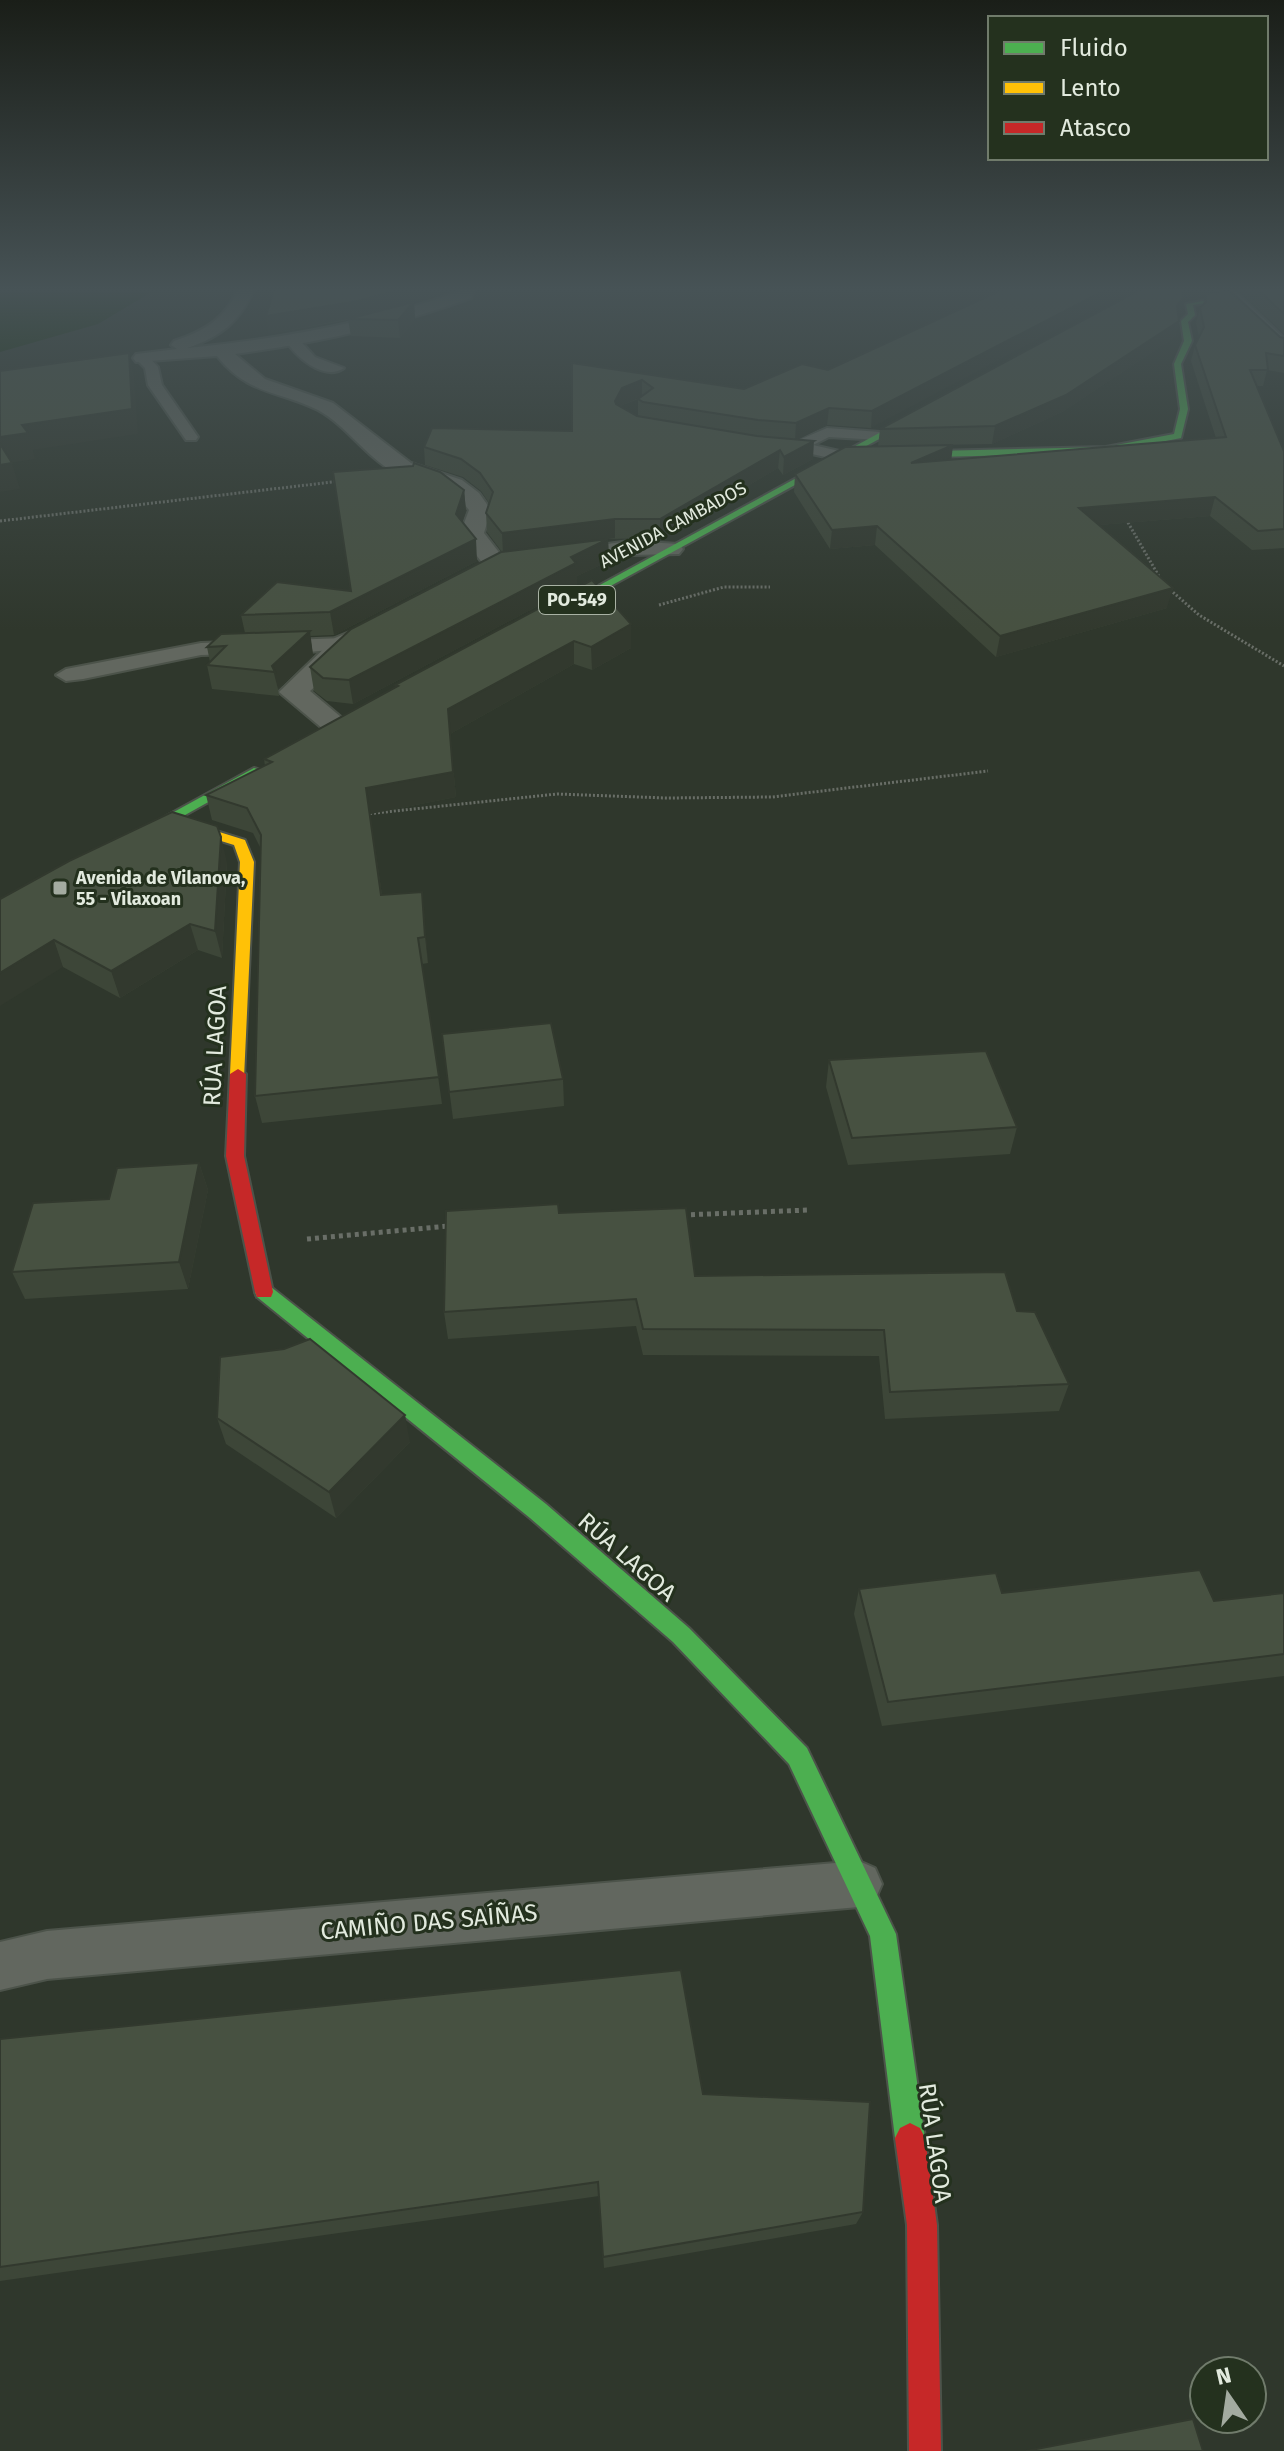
<svg xmlns="http://www.w3.org/2000/svg" width="1284" height="2451" font-family="'Fira Sans',sans-serif">
  <style>
    .water { fill: #112b04 }
    .lines { fill: none; stroke-linecap: round; stroke-linejoin: round }
    .lane-casing { stroke: #4c534a; stroke-width: 4 }
    .street-casing { stroke: #4c534a; stroke-width: 4 }
    .fast-casing { stroke: #4c534a; stroke-width: 4 }
    .slow-casing { stroke: #4c534a; stroke-width: 4 }
    .jam-casing { stroke: #4c534a; stroke-width: 4 }
    .path-far1 { stroke: #696e67; stroke-width: 3; stroke-dasharray: 2 2; stroke-linecap: butt }
    .path { stroke: #696e67; stroke-width: 5; stroke-dasharray: 4 4; stroke-linecap: butt }
    .lane { fill: #62675f; fill-rule: evenodd }
    .street { fill: #62675f; fill-rule: evenodd }
    .fast { fill: #4caf50; fill-rule: evenodd }
    .slow { fill: #ffc107; fill-rule: evenodd }
    .jam { fill: #c62828; fill-rule: evenodd }
    .wall { fill: #3d4638; fill-rule: evenodd }
    .shaded-wall { fill: #32392e }
    .building { fill: #475141; stroke: #32392e; stroke-width: 2 }
    .poi-dot { fill: #a3aba0; stroke: #24311e; stroke-width: 3 }
    .labels { text-anchor: middle; dominant-baseline: central; stroke-width: 6; stroke-linejoin: round; paint-order: stroke }
    .far-street-label { font-size: 18px; fill: #e2eade; stroke: #24311e }
    .shield { fill: #24311e; stroke: #a9b2a4; stroke-width: 2 }
    .shield-label { font-size: 18px; font-weight: bold; fill: #e2eade }
    .far-poi-label { font-size: 18px; font-weight: bold; fill: #e2eade; stroke: #24311e; text-anchor: start }
    .near-street-label { font-size: 24px; fill: #e2eade; stroke: #24311e }
  </style>
  <rect width="100%" height="100%" fill="#2f372c"/>
  <!-- water -->
  <path class="water" d="M0,287H160L98,324L0,352Z"/>
  <g class="lines">
    <defs>
      <g id="lane">
        <path d="M286,336H296L315,357L344,368C324,382 294,356 285,339Z"/>
        <path d="M137,355H147L158,367L162,385L198,437L196,440H186L148,385L145,368L135,358Z"/>
        <path d="M827,428L880,432L887,436L880,440L829,437L813,445L848,453V459L843,461L803,452L796,443L799,440Z"/>
        <path d="M344,638L354,644L351,648L309,652L201,655L83,679L66,681L56,675L66,669L201,643Z"/>
        <path d="M859,1861L875,1868L882,1884L875,1900L859,1907L47,1979L0,1990V1942L47,1931Z"/>
      </g>
      <g id="street">
        <path d="M239,287H255C241,321 221,337 187,348C280,339 370,323 458,292L460,287H476L471,298C394,326 316,343 235,354L265,379L333,403L411,463L462,480L479,493L491,510L484,533L508,564L505,569H487L460,534L469,510C449,483 421,486 394,472C365,456 347,426 318,410C278,390 248,395 217,356L136,362L133,358L136,354L177,349L171,345L174,341C205,331 226,318 239,287Z"/>
        <path d="M1215,287H1231L1284,338V352L1278,351L1224,300Z"/>
        <path d="M629,541L679,544L683,549L679,554L629,555L550,566L541,564L538,559L541,554L550,552Z"/>
        <path d="M359,628L368,630L372,636L310,691L354,728L349,734L339,737L329,734L279,692L335,638Z"/>
      </g>
      <g id="fast">
        <path d="M1232,296L1230,299L1193,305L1195,315L1188,322L1192,341L1181,364L1188,409L1181,438L1106,453L893,458L889,455L893,452L1106,447L1174,434L1180,409L1174,364L1184,341L1181,321L1188,314L1186,304Z"/>
        <path d="M927,407L934,409L552,618L543,616Z"/>
        <path d="M254,768L264,771L133,844H123L121,841Z"/>
        <path d="M264,1285L271,1287L546,1504L689,1628L807,1748L896,1934L925,2138L920,2148L910,2153L900,2148L895,2138L870,1936L789,1764L673,1642L530,1518L257,1297L255,1292L257,1287Z"/>
      </g>
      <path id="slow" d="M168,816L245,840L254,862L244,1078H232L230,1074L240,862L234,845L163,823L161,820Z"/>
      <g id="jam">
        <path d="M238,1069L246,1074L244,1156L273,1292L271,1297H257L255,1292L226,1156L230,1074Z"/>
        <path d="M910,2123L920,2128L925,2138L937,2225L941,2451H909L907,2225L895,2138L900,2128Z"/>
      </g>
    </defs>
    <!-- lane casing -->
    <use href="#lane" class="lane-casing"/>
    <!-- street casing -->
    <use href="#street" class="street-casing"/>
    <!-- fast casing -->
    <use href="#fast" class="fast-casing"/>
    <!-- slow casing -->
    <use href="#slow" class="slow-casing"/>
    <!-- jam casing -->
    <use href="#jam" class="jam-casing"/>
    <!-- path-far1 -->
    <g class="path-far1">
      <path d="M1126,519L1161,580"/>
      <path d="M0,521L341,481"/>
      <path d="M1167,587L1199,615L1284,666"/>
      <path d="M659,605L724,587H770"/>
      <path d="M366,814L557,794L666,798L772,797L988,771"/>
    </g>
    <!-- path -->
    <g class="path">
      <path d="M683,1215L809,1210"/>
      <path d="M307,1239L449,1226"/>
    </g>
    <!-- lane -->
    <use href="#lane" class="lane"/>
    <!-- street -->
    <use href="#street" class="street"/>
    <!-- fast -->
    <use href="#fast" class="fast"/>
    <!-- slow -->
    <use href="#slow" class="slow"/>
    <!-- jam -->
    <use href="#jam" class="jam"/>
  </g>
  <!-- wall -->
  <g class="wall">
    <path d="M1008,287L871,428L827,425L797,440L813,459L783,475L778,468L660,538L608,539L609,561L577,576V585L353,704L327,701L314,691L310,667L502,552L487,532L486,513L489,503L481,491L463,477L425,465L424,447L572,431V363L744,389L828,370ZM641,398L638,399V416L621,407L622,405Z"/>
    <path d="M1145,287H1216L1215,292L1188,296L1183,299L1178,315L1179,321L1175,337L1062,412L992,444L878,446L880,429Z"/>
    <path d="M1235,287H1284V334Z"/>
    <path d="M1205,294L1280,337L1284,338V373L1267,370L1263,386H1256L1284,451V548L1252,550L1210,516L1099,525L1167,608L996,657L875,545L830,549L794,492L795,474L1216,438L1191,361L1195,345L1199,337L1196,323L1200,308L1203,305Z"/>
    <path d="M434,297L414,303L415,319L400,338L351,336L348,320L268,334Z"/>
    <path d="M464,490L466,511L462,522L477,561L334,635L310,636L313,655L278,689L279,696L212,689L207,665L210,662L207,647L245,633L241,615L351,591Z"/>
    <path d="M592,580L631,648L592,670L574,664L450,734L456,797L370,814L382,895L422,892L428,963L422,964L442,1104L262,1123L255,1096L261,849L253,833L212,820L206,795L265,766L264,759L395,687V685Z"/>
    <path d="M227,862L222,958L198,950L120,998L63,967L0,899Z"/>
    <path d="M442,1034L563,1079L564,1106L453,1119Z"/>
    <path d="M829,1060L1017,1127L1010,1154L848,1165L826,1087Z"/>
    <path d="M199,1163L208,1190L188,1289L25,1299L12,1272L109,1199Z"/>
    <path d="M559,1213L695,1276L1017,1311L1069,1384L1059,1411L885,1419L879,1356L643,1355L636,1326L448,1339L444,1312Z"/>
    <path d="M217,1418L410,1442L336,1518L226,1444Z"/>
    <path d="M859,1589L1002,1593L1214,1601L1284,1593V1676L882,1726L854,1614Z"/>
    <path d="M0,2039L703,2094L863,2212L856,2224L604,2268L599,2196L0,2281Z"/>
  </g>
  <!-- shaded-wall -->
  <g class="shaded-wall">
    <path d="M409,287H443L434,297L414,303L415,319L400,338L398,320L348,319L268,334L266,316Z"/>
    <path d="M1111,287H1136L871,428L872,411Z"/>
    <path d="M1183,287H1216L1215,292L1188,296L1183,299L1180,313L1173,321Z"/>
    <path d="M1179,321L1175,337L1062,412L992,444L995,426Z"/>
    <path d="M129,353L134,377L138,434L33,450L35,459L4,464L0,450V437L22,425Z"/>
    <path d="M642,380V397L622,405L615,418V401L622,388Z"/>
    <path d="M829,408L827,425L795,441L796,423Z"/>
    <path d="M814,441L813,459L783,475L784,457Z"/>
    <path d="M953,445L951,463H911Z"/>
    <path d="M780,450L778,468L660,538V519Z"/>
    <path d="M12,463L20,489L0,492V465Z"/>
    <path d="M464,490L466,511L458,536L456,514Z"/>
    <path d="M1215,497L1210,516L1075,527L1079,508Z"/>
    <path d="M615,519V538L608,539L609,561L577,576V585L353,704L349,680L503,553L502,533Z"/>
    <path d="M877,526L875,545L830,549L832,530Z"/>
    <path d="M476,539L477,561L334,635L330,612Z"/>
    <path d="M1173,588L1167,608L996,657L1000,636Z"/>
    <path d="M631,624V648L592,670L591,647Z"/>
    <path d="M310,631L313,655L278,689L272,666Z"/>
    <path d="M574,641V664L450,734L456,797L370,814L366,788L448,709Z"/>
    <path d="M221,837L227,862L222,958L215,931Z"/>
    <path d="M422,892L425,918L428,963L425,937Z"/>
    <path d="M190,924L198,950L120,998L111,971Z"/>
    <path d="M54,940L63,967L0,1006V973Z"/>
    <path d="M199,1163L208,1190L188,1289L179,1262Z"/>
    <path d="M405,1415L410,1442L336,1518L329,1492Z"/>
  </g>
  <!-- building -->
  <g class="building">
    <path d="M275,287H409L358,301L266,316Z"/>
    <path d="M1008,287H1111L872,411L829,408L796,423L758,420L643,402L638,399L653,388L642,380L622,388L615,401L616,404L637,416L757,436L814,441L784,457L780,450L660,519H615L502,533L486,513L493,492L480,473L461,459L424,447L432,428L572,431V363L744,389L802,364L828,370Z"/>
    <path d="M1145,287H1183V298L1177,306L1179,321L1066,395L995,426L880,429Z"/>
    <path d="M1255,287H1284V314Z"/>
    <path d="M1229,290L1280,337L1284,338V356L1266,353L1268,370H1250L1284,451V529L1258,531L1215,497L1079,508L1173,588L1000,636L877,526L832,530L795,474L845,447L953,445L911,463L1226,437L1195,345L1204,327L1200,308L1206,302L1205,294Z"/>
    <path d="M414,302L398,320L348,319Z"/>
    <path d="M129,353L132,409L22,425L28,433L0,437V371Z"/>
    <path d="M0,444L12,463L0,465Z"/>
    <path d="M414,463L440,472L464,490L456,514L476,539L330,612L241,615L277,582L351,591L333,472L413,466Z"/>
    <path d="M608,539L571,557L576,563L349,680L323,678L310,667L351,629L501,552Z"/>
    <path d="M592,580L631,624L591,647L574,641L448,709L453,772L366,788L381,895L422,892L425,937L418,938L439,1077L255,1096L261,835L247,808L206,795L272,762L264,759L398,686L395,685Z"/>
    <path d="M310,631L272,666L275,672L207,665L226,646L207,647L221,634Z"/>
    <path d="M172,812L217,826L221,837L215,931L190,924L111,971L54,940L0,973V899L69,861Z"/>
    <path d="M551,1023L563,1079L449,1092L442,1034Z"/>
    <path d="M986,1051L1017,1127L852,1138L829,1060Z"/>
    <path d="M199,1163L179,1262L12,1272L33,1203L109,1199L117,1168Z"/>
    <path d="M558,1204L559,1213L686,1208L695,1276L1005,1272L1017,1311L1035,1312L1069,1384L890,1392L884,1330L643,1329L636,1299L444,1312L446,1211Z"/>
    <path d="M310,1339L405,1415L329,1492L217,1418L220,1357L284,1349Z"/>
    <path d="M1200,1570L1214,1601L1284,1593V1654L888,1702L859,1589L996,1573L1002,1593Z"/>
    <path d="M681,1970L703,2094L870,2102L863,2212L603,2257L598,2182L0,2267V2039Z"/>
    <path d="M1193,2419L1203,2451H1026Z"/>
  </g>
  <!-- sky -->
  <linearGradient id="sky" x2="0" y2="1"><stop stop-color="#1a1e18"/><stop offset="0.46" stop-color="#475356"/><stop offset="1" stop-color="#475356" stop-opacity="0"/></linearGradient>
  <rect width="1284" height="630" fill="url(#sky)"/>
  <!-- markers -->
  <rect class="poi-dot" x="52" y="880" width="16" height="16" rx="4"/>
  <g class="labels">
    <!-- far-street labels -->
    <g class="far-street-label">
      <text transform="translate(673 525) rotate(-28)">AVENIDA CAMBADOS</text>
    </g>
    <!-- shield labels -->
    <rect class="shield" x="539" y="586" width="76" height="28" rx="6"/>
    <g class="shield-label">
      <text x="577" y="600">PO-549</text>
    </g>
    <!-- far-poi labels -->
    <g class="far-poi-label">
      <text x="76" y="878">Avenida de Vilanova,<tspan x="76" dy="21">55 - Vilaxoan</tspan></text>
    </g>
    <!-- near-street labels -->
    <g class="near-street-label">
      <text transform="translate(215 1046) rotate(-87)">RÚA LAGOA</text>
      <text transform="translate(627 1557) rotate(41)">RÚA LAGOA</text>
      <text transform="translate(429 1922) rotate(-5)">CAMIÑO DAS SAÍÑAS</text>
      <text transform="translate(935 2143) rotate(82)">RÚA LAGOA</text>
    </g>
  </g>
  <!-- legend -->
  <rect x="988" y="16" width="280" height="144" fill="#24311e" stroke="#707b6b" stroke-width="2"/>
  <rect x="1004" y="42" width="40" height="12" fill="#4caf50" stroke="#707b6b" stroke-width="2"/>
  <text x="1060" y="56" font-size="24" fill="#e2eade">Fluido</text>
  <rect x="1004" y="82" width="40" height="12" fill="#ffc107" stroke="#707b6b" stroke-width="2"/>
  <text x="1060" y="96" font-size="24" fill="#e2eade">Lento</text>
  <rect x="1004" y="122" width="40" height="12" fill="#c62828" stroke="#707b6b" stroke-width="2"/>
  <text x="1060" y="136" font-size="24" fill="#e2eade">Atasco</text>
  <!-- north arrow -->
  <g transform="translate(1228 2395) rotate(347)"><circle r="38" fill="#24311e" stroke="#707b6b" stroke-width="2"/>
  <path d="M0-6L14 30L0 20L-14 30Z" fill="#a3aba0"/>
  <text y="-12" font-size="22" font-weight="bold" text-anchor="middle" fill="#e2eade">N</text>
  </g>
</svg>
